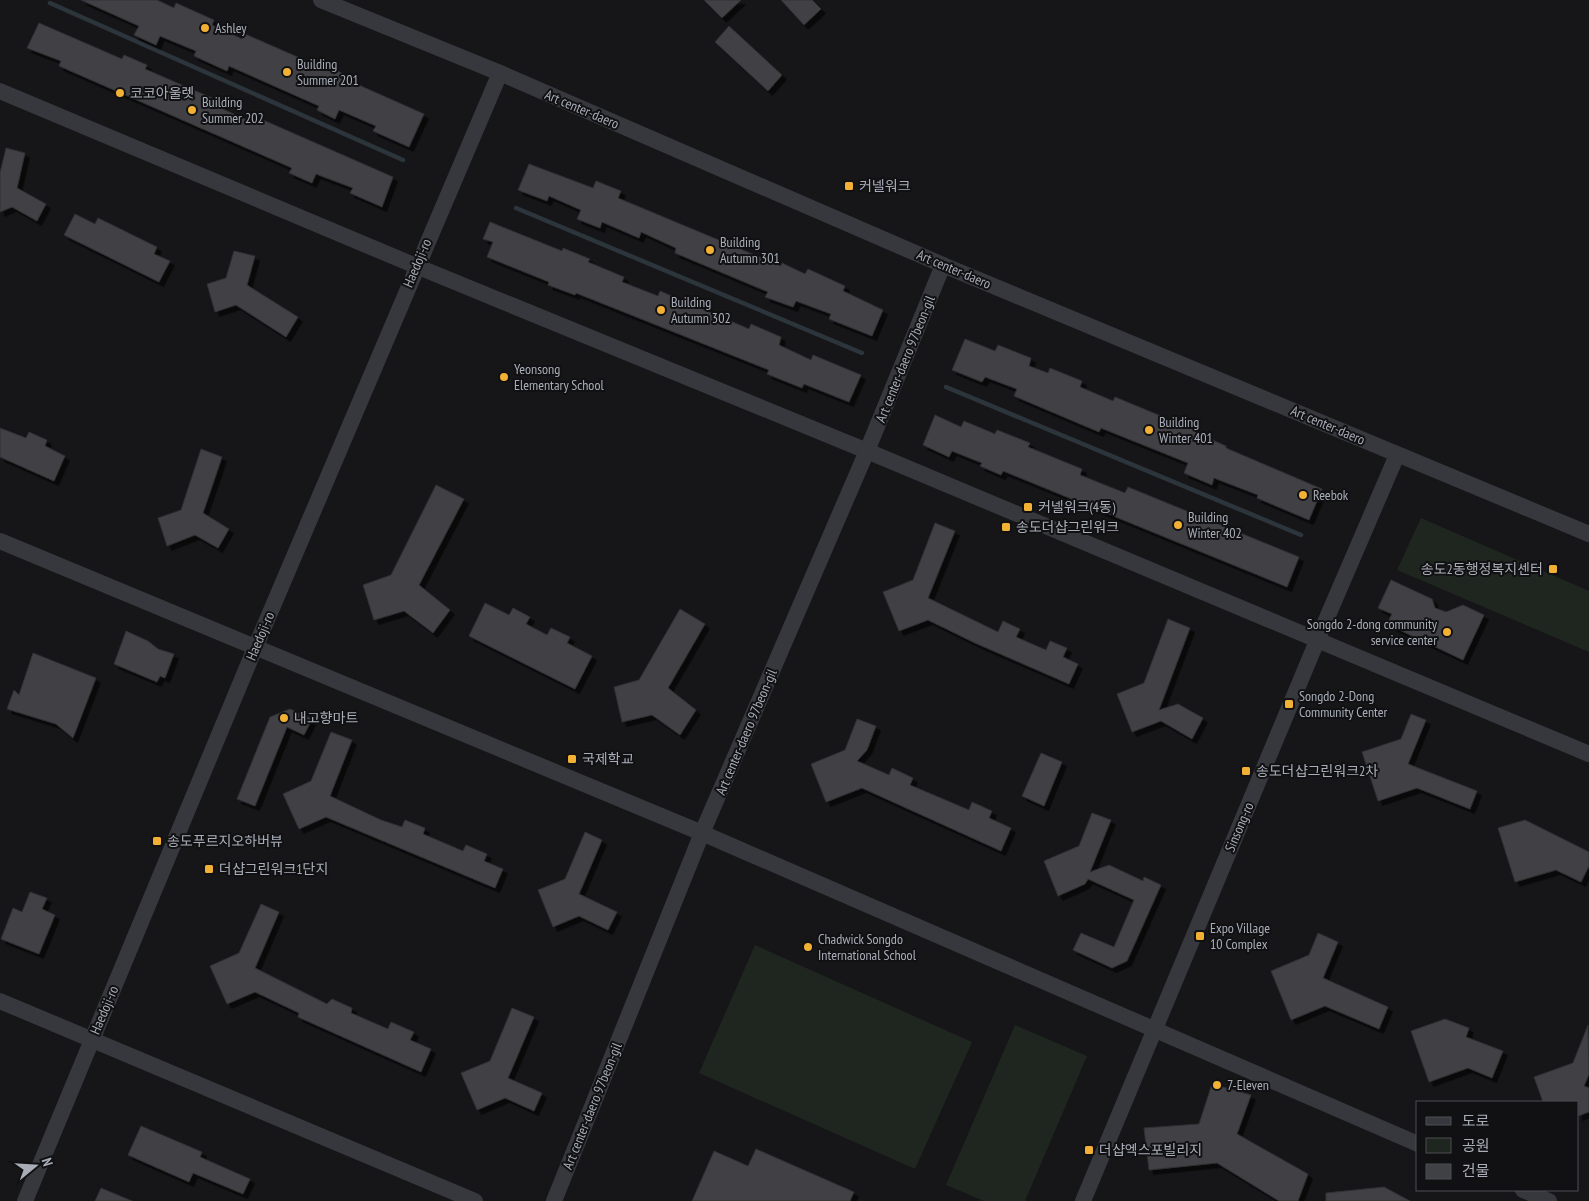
<svg xmlns="http://www.w3.org/2000/svg" width="1589" height="1201" font-family="'PT Sans Narrow','Noto Sans KR',sans-serif">
  <style>
    .green { fill: #1e261f }
    .lines { fill: none; stroke-linecap: round; stroke-linejoin: round }
    .stream { stroke: #2c353c; stroke-width: 4.5 }
    .building { fill: #404145; stroke: #303034; filter: url(#shadow) }
    .minor { stroke: #37383d; stroke-width: 16 }
    .poi-dot { fill: #f2b134; stroke: #111113; stroke-width: 2 }
    .labels { text-anchor: middle; dominant-baseline: central; stroke-width: 4; stroke-linejoin: round; paint-order: stroke }
    .poi-label { font-size: 14px; fill: #a8adb8; stroke: #111113; text-anchor: start }
    .street-label { font-size: 14px; fill: #a8adb8; stroke: #111113 }
  </style>
  <defs>
    <filter id="shadow"><feDropShadow dx="4.5" dy="4.5" stdDeviation="0" flood-color="#0009"/></filter>
  </defs>
  <rect width="100%" height="100%" fill="#161618"/>
  <!-- green -->
  <g class="green">
    <path d="M1421,518L1589,591V652L1397,570Z"/>
    <path d="M755,945L972,1042L915,1169L699,1073Z"/>
    <path d="M1015,1025L1087,1056L1025,1201H984L946,1185Z"/>
  </g>
  <g class="lines">
    <!-- stream -->
    <g class="stream">
      <path d="M50,3L403,160"/>
      <path d="M516,208L862,353"/>
      <path d="M946,387L1301,535"/>
    </g>
  </g>
  <!-- building -->
  <g class="building">
    <path d="M81,0H157L174,8L176,3L214,20L212,25L242,39L245,34L334,73L335,70L353,78L352,82L424,114L409,147L373,131L376,126L339,110L335,119L317,110L319,106L229,66L227,71L194,56L196,51L160,36L156,45L134,35L139,26Z"/>
    <path d="M704,0H741L722,18Z"/>
    <path d="M781,0H812L821,9L804,25Z"/>
    <path d="M39,23L122,59L124,55L147,65L145,69L212,98L210,103L251,122L254,116L393,177L382,207L350,193L353,188L316,174L312,183L289,173L292,168L59,66L61,61L27,48Z"/>
    <path d="M729,26L782,75L768,91L715,42Z"/>
    <path d="M6,148L25,153L17,188L46,204L37,221L12,207L0,212V173Z"/>
    <path d="M529,164L593,188L596,181L621,191L618,198L781,266L782,263L805,274L808,269L845,286L843,291L883,310L872,336L829,319L831,314L796,301L793,307L765,297L768,292L675,253L676,248L641,232L639,238L602,222L600,228L577,219L581,210L549,196L547,201L518,190Z"/>
    <path d="M75,214L95,224L98,218L157,247L154,254L170,261L159,282L64,235Z"/>
    <path d="M490,222L562,251L563,248L590,259L588,262L624,277L622,282L658,296L660,291L749,329L751,324L781,337L779,345L811,360L813,355L861,375L849,402L804,384L802,388L767,374L769,370L576,293L575,295L548,285L549,282L487,257L493,242L483,239Z"/>
    <path d="M234,251L255,256L247,285L298,317L286,337L236,305L215,312L207,284L226,278Z"/>
    <path d="M965,339L995,351L998,345L1031,358L1029,366L1048,373L1050,368L1082,381L1080,387L1113,401L1115,397L1202,433L1201,435L1226,446V448L1322,489L1309,520L1257,498L1258,495L1214,478L1212,485L1184,473L1188,463L1101,428L1099,432L1014,396L1017,389L985,377L982,382L952,370Z"/>
    <path d="M935,415L961,427L964,421L995,434L997,430L1030,443L1028,447L1082,469L1080,475L1125,493L1128,487L1299,557L1287,587L1003,471L1001,475L980,466L982,463L952,451L949,457L923,445Z"/>
    <path d="M0,428L26,438L29,432L47,440L45,446L65,456L54,481L0,457Z"/>
    <path d="M201,449L222,457L203,513L229,529L218,548L195,535L167,546L158,518L181,510Z"/>
    <path d="M436,485L464,499L419,585L450,610L433,633L404,611L374,620L363,585L391,575Z"/>
    <path d="M935,523L955,531L928,598L998,632L1003,621L1020,629L1016,637L1046,650L1050,641L1067,648L1063,657L1078,664L1069,684L975,643L928,620L899,631L883,592L913,580Z"/>
    <path d="M1391,580L1432,599L1435,608L1446,612L1463,605L1484,615L1463,660L1387,624L1392,614L1378,608Z"/>
    <path d="M485,603L509,615L513,608L530,617L526,624L547,635L551,628L570,637L567,643L592,656L575,689L469,636Z"/>
    <path d="M680,609L705,624L668,688L696,710L680,735L652,715L622,722L614,687L639,680Z"/>
    <path d="M1168,619L1190,628L1159,710L1178,704L1203,718L1192,739L1161,721L1132,732L1117,694L1144,683Z"/>
    <path d="M126,631L148,641L158,649L174,654L165,678L160,676L157,682L114,664Z"/>
    <path d="M33,653L96,678L73,738L56,724L7,709L14,690L19,695Z"/>
    <path d="M290,709L312,719L304,735L287,727L255,806L237,799L270,717Z"/>
    <path d="M1411,714L1426,720L1408,764L1477,791L1470,809L1417,788L1378,801L1362,752L1401,739Z"/>
    <path d="M857,719L876,726L867,750L857,761L889,775L892,768L913,778L910,785L969,810L972,802L992,811L989,818L1011,828L1001,851L862,788L826,802L811,764L845,750Z"/>
    <path d="M331,732L352,740L330,796L381,820L402,827L405,820L425,828L423,834L463,851L466,845L487,854L484,861L503,869L495,888L326,817L299,829L283,794L311,781Z"/>
    <path d="M1041,753L1062,762L1044,806L1022,796Z"/>
    <path d="M1092,813L1111,820L1090,872L1109,865L1143,881L1144,877L1161,885L1127,961L1112,968L1073,950L1081,933L1114,947L1134,900L1088,879L1085,884L1058,896L1044,861L1079,846Z"/>
    <path d="M1525,820L1589,852V866L1581,882L1556,870L1515,882L1498,828Z"/>
    <path d="M585,832L602,840L579,894L617,912L608,930L579,916L553,927L538,890L565,879Z"/>
    <path d="M30,892L47,898L42,909L55,915L39,954L1,939L13,908L22,912Z"/>
    <path d="M261,904L279,912L255,968L327,1004L332,999L352,1008L351,1013L388,1029L391,1022L414,1032L410,1040L431,1049L421,1072L298,1017L299,1013L255,992L227,1004L210,966L239,953Z"/>
    <path d="M1318,933L1338,942L1323,978L1388,1007L1379,1029L1325,1006L1291,1020L1271,971L1309,955Z"/>
    <path d="M512,1008L534,1017L508,1078L542,1093L534,1111L505,1098L477,1110L461,1073L490,1061Z"/>
    <path d="M1445,1019L1469,1028L1466,1037L1503,1051L1492,1078L1468,1068L1429,1082L1411,1031Z"/>
    <path d="M1588,1025L1589,1074L1584,1086L1589,1088V1112L1578,1116V1102H1543L1534,1077L1573,1063Z"/>
    <path d="M1212,1084L1251,1095L1237,1134L1308,1174L1298,1201H1279L1217,1163L1149,1170L1144,1128L1199,1124Z"/>
    <path d="M141,1126L202,1152L200,1157L250,1179L243,1194L193,1173L189,1182L128,1155Z"/>
    <path d="M756,1149L854,1192L850,1201H692L714,1151L748,1166Z"/>
    <path d="M1384,1187L1410,1201H1326V1193Z"/>
    <path d="M101,1188L132,1201H95Z"/>
  </g>
  <g class="lines">
    <!-- minor -->
    <g class="minor">
      <path d="M321,0L500,73L943,265L1589,534"/>
      <path d="M0,91L416,266L867,451L1589,754"/>
      <path d="M0,541L702,833L1418,1144"/>
      <path d="M0,1001L475,1201"/>
      <path d="M1523,1190L1549,1201"/>
      <path d="M25,1201L255,648L500,73"/>
      <path d="M554,1201L702,833L867,451L943,265"/>
      <path d="M1083,1201L1317,641L1397,455"/>
    </g>
  </g>
  <!-- markers -->
  <g class="poi-dot">
    <circle cx="205" cy="28" r="5"/>
    <circle cx="287" cy="72" r="5"/>
    <circle cx="120" cy="93" r="5"/>
    <circle cx="192" cy="110" r="5"/>
    <rect x="844" y="181" width="10" height="10" rx="2.5"/>
    <circle cx="710" cy="250" r="5"/>
    <circle cx="661" cy="310" r="5"/>
    <circle cx="504" cy="377" r="5"/>
    <circle cx="1149" cy="430" r="5"/>
    <circle cx="1303" cy="495" r="5"/>
    <rect x="1023" y="502" width="10" height="10" rx="2.5"/>
    <circle cx="1178" cy="525" r="5"/>
    <rect x="1001" y="522" width="10" height="10" rx="2.5"/>
    <rect x="1548" y="564" width="10" height="10" rx="2.5"/>
    <circle cx="1447" cy="632" r="5"/>
    <rect x="1284" y="699" width="10" height="10" rx="2.5"/>
    <circle cx="284" cy="718" r="5"/>
    <rect x="567" y="754" width="10" height="10" rx="2.5"/>
    <rect x="1241" y="766" width="10" height="10" rx="2.5"/>
    <rect x="152" y="836" width="10" height="10" rx="2.5"/>
    <rect x="204" y="864" width="10" height="10" rx="2.5"/>
    <rect x="1195" y="931" width="10" height="10" rx="2.5"/>
    <circle cx="808" cy="947" r="5"/>
    <circle cx="1217" cy="1085" r="5"/>
    <rect x="1084" y="1145" width="10" height="10" rx="2.5"/>
  </g>
  <g class="labels">
    <!-- poi labels -->
    <g class="poi-label">
      <text x="215" y="28">Ashley</text>
      <text x="297" y="64">Building<tspan x="297" dy="16">Summer 201</tspan></text>
      <text x="130" y="93">코코아울렛</text>
      <text x="202" y="102">Building<tspan x="202" dy="16">Summer 202</tspan></text>
      <text x="859" y="186">커넬워크</text>
      <text x="720" y="242">Building<tspan x="720" dy="16">Autumn 301</tspan></text>
      <text x="671" y="302">Building<tspan x="671" dy="16">Autumn 302</tspan></text>
      <text x="514" y="369">Yeonsong<tspan x="514" dy="16">Elementary School</tspan></text>
      <text x="1159" y="422">Building<tspan x="1159" dy="16">Winter 401</tspan></text>
      <text x="1313" y="495">Reebok</text>
      <text x="1038" y="507">커넬워크(4동)</text>
      <text x="1188" y="517">Building<tspan x="1188" dy="16">Winter 402</tspan></text>
      <text x="1016" y="527">송도더샵그린워크</text>
      <text x="1543" y="569" text-anchor="end">송도2동행정복지센터</text>
      <text x="1437" y="624" text-anchor="end">Songdo 2-dong community<tspan x="1437" dy="16">service center</tspan></text>
      <text x="1299" y="696">Songdo 2-Dong<tspan x="1299" dy="16">Community Center</tspan></text>
      <text x="294" y="718">내고향마트</text>
      <text x="582" y="759">국제학교</text>
      <text x="1256" y="771">송도더샵그린워크2차</text>
      <text x="167" y="841">송도푸르지오하버뷰</text>
      <text x="219" y="869">더샵그린워크1단지</text>
      <text x="1210" y="928">Expo Village<tspan x="1210" dy="16">10 Complex</tspan></text>
      <text x="818" y="939">Chadwick Songdo<tspan x="818" dy="16">International School</tspan></text>
      <text x="1227" y="1085">7-Eleven</text>
      <text x="1099" y="1150">더샵엑스포빌리지</text>
    </g>
    <!-- street labels -->
    <g class="street-label">
      <text transform="translate(582 109) rotate(23)">Art center-daero</text>
      <text transform="translate(417 263) rotate(-67)">Haedoji-ro</text>
      <text transform="translate(954 269) rotate(23)">Art center-daero</text>
      <text transform="translate(905 359) rotate(-68)">Art center-daero 97beon-gil</text>
      <text transform="translate(1328 425) rotate(23)">Art center-daero</text>
      <text transform="translate(260 636) rotate(-67)">Haedoji-ro</text>
      <text transform="translate(746 732) rotate(-67)">Art center-daero 97beon-gil</text>
      <text transform="translate(1239 827) rotate(-67)">Sinsong-ro</text>
      <text transform="translate(104 1010) rotate(-67)">Haedoji-ro</text>
      <text transform="translate(592 1106) rotate(-68)">Art center-daero 97beon-gil</text>
    </g>
  </g>
  <!-- legend -->
  <rect x="1416" y="1101" width="162" height="90" fill="#111113" stroke="#4d4f55"/>
  <rect x="1426" y="1117" width="25" height="8" fill="#37383d" stroke="#4d4f55"/>
  <text x="1462" y="1126" font-size="15" fill="#a8adb8">도로</text>
  <rect x="1426" y="1138" width="25" height="15" fill="#1e261f" stroke="#4d4f55"/>
  <text x="1462" y="1151" font-size="15" fill="#a8adb8">공원</text>
  <rect x="1426" y="1164" width="25" height="15" fill="#404145" stroke="#4d4f55"/>
  <text x="1462" y="1176" font-size="15" fill="#a8adb8">건물</text>
  <!-- north arrow -->
  <g transform="translate(35 1166) rotate(72)" stroke="#111113" stroke-width="4" paint-order="stroke">
  <path d="M0-4L9 19L0 12L-9 19Z" fill="#a8adb8"/>
  <text y="-8" font-size="14" font-weight="bold" text-anchor="middle" fill="#a8adb8">N</text>
  </g>
</svg>
